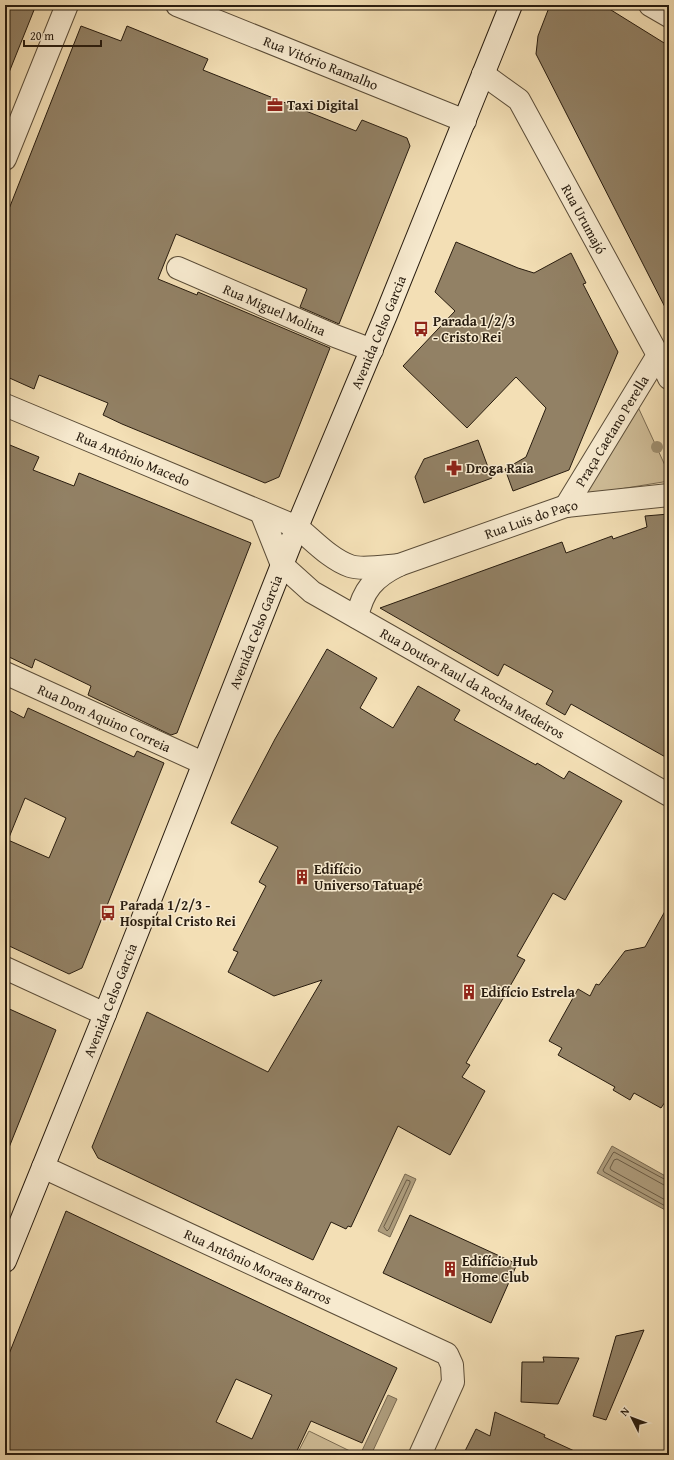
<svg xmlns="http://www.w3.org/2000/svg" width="674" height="1460" font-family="'Gentium Book Plus',serif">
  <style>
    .green { fill: #d0be99; stroke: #7c6d54 }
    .water { fill: #ae9d7d; stroke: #786951 }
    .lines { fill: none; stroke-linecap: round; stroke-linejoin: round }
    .shore { stroke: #6b5c46; stroke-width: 1 }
    .building { fill: #928165; stroke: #281c0f; fill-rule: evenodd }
    .street-casing { stroke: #5b4d38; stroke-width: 24 }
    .secondary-casing { stroke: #281c0f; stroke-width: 24 }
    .street { stroke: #f7eacf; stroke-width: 22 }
    .secondary { stroke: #f7eacf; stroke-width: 22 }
    .tree { fill: #9f8f70 }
    .labels { text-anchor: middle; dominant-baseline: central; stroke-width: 3; stroke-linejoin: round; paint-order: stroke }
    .street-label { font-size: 14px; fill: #281c0f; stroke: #f7eacf }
    .poi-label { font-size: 14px; font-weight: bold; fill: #281c0f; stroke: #f7eacf; text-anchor: start }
  </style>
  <rect width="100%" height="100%" fill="#f3dfb5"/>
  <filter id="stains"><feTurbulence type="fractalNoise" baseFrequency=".005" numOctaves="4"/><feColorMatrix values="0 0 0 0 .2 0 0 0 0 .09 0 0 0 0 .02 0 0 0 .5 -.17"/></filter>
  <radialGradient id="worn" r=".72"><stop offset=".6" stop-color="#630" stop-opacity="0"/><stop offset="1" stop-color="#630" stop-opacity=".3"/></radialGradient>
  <!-- green -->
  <g class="green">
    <path d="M638,407L669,474V481L583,495Z"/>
    <path d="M309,1431L352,1452L351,1455L297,1454Z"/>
  </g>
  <!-- water -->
  <g class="water">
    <path d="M612,1146L669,1178V1212L597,1173Z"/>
    <path d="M405,1174L416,1179L390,1237L378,1231Z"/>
    <path d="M388,1395L397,1399L371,1455H360Z"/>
  </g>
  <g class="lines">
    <!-- shore -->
    <g class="shore">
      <path d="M407,1180L410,1181V1183L389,1229L387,1231L384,1227Z"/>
      <path d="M669,1181L666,1180L614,1152L613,1153L603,1170L604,1172L669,1208"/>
      <path d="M669,1186L664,1185L617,1159L614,1160L610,1168L611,1170L669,1202"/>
    </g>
  </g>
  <!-- building -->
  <g class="building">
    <path d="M5,5H36L6,80L5,79Z"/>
    <path d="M550,5H603L669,46V315L536,54L538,36Z"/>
    <path d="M81,26L121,41L127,26L208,59L203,70L356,131L362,120L407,138L410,146L339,324L300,307L307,289L176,234L158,279L197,295L198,292L330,348L279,477L265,483L122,424L103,415L108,403L39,375L34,389L5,376V219Z"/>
    <path d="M456,242L518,268L534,273L571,253L586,283L583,284L618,352L569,470L513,491L505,469L526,457L546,408L516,377L467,428L403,366L455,311L435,292Z"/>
    <path d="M478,440L492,478L424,503L415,477L424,459Z"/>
    <path d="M5,443L39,457L33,470L74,486L79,473L251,543L177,733L171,735L88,695L91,686L35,659L32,668L5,655Z"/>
    <path d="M669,514V535H666L669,558V759L571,704L565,715L546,704L553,691L504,664L498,676L380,608L562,542L566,553L612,536L613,539L647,527L645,516Z"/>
    <path d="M327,649L377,678L360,708L393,728L418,686L460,710L454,720L536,765L537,763L564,779L569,771L622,801L565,900L553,893L517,956L525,960L466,1063L470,1065L462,1077L485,1091L450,1155L398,1126L351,1227L348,1226L346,1229L331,1222L313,1260L98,1158L92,1147L147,1012L268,1072L322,980L274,996L228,972L238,952L233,950L266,886L259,882L278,847L231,823L275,739Z"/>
    <path d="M5,708L24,718L28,708L134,757L137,751L164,763L82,968L69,974L5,944ZM25,798L66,818L49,858L8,840Z"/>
    <path d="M669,904V1096L661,1108L634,1093L630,1100L613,1090L615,1087L558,1055L562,1048L549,1041L578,989L590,996L596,984L599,985L625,951L645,947Z"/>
    <path d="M5,1007L56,1030L6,1155H5Z"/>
    <path d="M66,1211L397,1368L362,1443L311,1421L295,1455H5V1364ZM236,1379L272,1395L252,1439L216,1422Z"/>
    <path d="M410,1215L517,1264L491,1323L383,1273Z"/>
    <path d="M644,1330L606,1420L593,1416L616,1336Z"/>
    <path d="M543,1357L579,1358L558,1404L521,1402L522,1362H544Z"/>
    <path d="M495,1412L545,1435L544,1437L583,1455H463L476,1429L490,1436Z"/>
  </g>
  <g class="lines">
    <defs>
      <g id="street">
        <path id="s1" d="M177,5L465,121"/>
        <path d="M650,5L669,16"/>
        <path id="s2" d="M483,74L519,100L658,355L669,378"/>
        <path d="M5,159L67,5"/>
        <path id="s3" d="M178,268L335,336L372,350"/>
        <path id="s4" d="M5,405L297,527C313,540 330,559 350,566C362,570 386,566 399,565"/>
        <path id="s5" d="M566,506L658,355"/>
        <path id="s6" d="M261,512L282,565L312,592L669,795"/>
        <path id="s7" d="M357,617C363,590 374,577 399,565L566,506L669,495"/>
        <path id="s8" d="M5,673L203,763"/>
        <path d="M5,968L105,1014"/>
        <path id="s9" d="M43,1167L447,1354L452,1365L453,1382L420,1455"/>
      </g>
      <g id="secondary">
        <path id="s10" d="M5,1261L105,1014L297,527L386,315L511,5"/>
      </g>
    </defs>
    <!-- street casing -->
    <use href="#street" class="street-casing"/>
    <!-- secondary casing -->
    <use href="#secondary" class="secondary-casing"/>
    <!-- street -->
    <use href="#street" class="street"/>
    <!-- secondary -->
    <use href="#secondary" class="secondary"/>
  </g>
  <!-- trees -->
  <circle class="tree" cx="657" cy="447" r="6"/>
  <!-- icons -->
  <defs>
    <symbol id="office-bare" viewBox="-9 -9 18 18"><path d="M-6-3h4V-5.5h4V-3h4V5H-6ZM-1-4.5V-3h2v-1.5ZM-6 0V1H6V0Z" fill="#8f2418" stroke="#f7eacf" stroke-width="2.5" paint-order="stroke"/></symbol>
    <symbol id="bus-bare" viewBox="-9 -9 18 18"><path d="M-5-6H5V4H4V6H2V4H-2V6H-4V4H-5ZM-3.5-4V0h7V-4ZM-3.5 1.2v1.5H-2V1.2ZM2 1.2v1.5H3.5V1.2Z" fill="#8f2418" stroke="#f7eacf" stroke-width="2.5" paint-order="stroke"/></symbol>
    <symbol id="pharmacy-bare" viewBox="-9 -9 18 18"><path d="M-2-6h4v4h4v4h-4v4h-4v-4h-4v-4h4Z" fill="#8f2418" stroke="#f7eacf" stroke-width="2.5" paint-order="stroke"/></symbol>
    <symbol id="building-bare" viewBox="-9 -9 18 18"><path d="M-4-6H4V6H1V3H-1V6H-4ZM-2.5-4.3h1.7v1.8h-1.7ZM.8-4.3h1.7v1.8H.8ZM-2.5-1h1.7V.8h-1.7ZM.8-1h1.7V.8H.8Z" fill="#8f2418" stroke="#f7eacf" stroke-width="2.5" paint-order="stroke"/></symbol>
  </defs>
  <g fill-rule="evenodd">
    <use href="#office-bare" x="264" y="94" width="22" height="22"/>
    <use href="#bus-bare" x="410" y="318" width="22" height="22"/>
    <use href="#pharmacy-bare" x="443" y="457" width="22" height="22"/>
    <use href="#building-bare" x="291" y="866" width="22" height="22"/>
    <use href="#bus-bare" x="97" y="902" width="22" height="22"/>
    <use href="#building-bare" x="458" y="981" width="22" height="22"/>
    <use href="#building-bare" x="439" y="1258" width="22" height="22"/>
  </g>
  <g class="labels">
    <!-- street labels -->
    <g class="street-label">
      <text stroke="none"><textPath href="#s1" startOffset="155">Rua Vitório Ramalho</textPath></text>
      <text stroke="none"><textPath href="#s2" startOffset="180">Rua Urumajó</textPath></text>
      <text stroke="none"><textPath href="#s3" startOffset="105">Rua Miguel Molina</textPath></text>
      <text stroke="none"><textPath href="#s10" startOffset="1001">Avenida Celso Garcia</textPath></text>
      <text stroke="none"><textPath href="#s5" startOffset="88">Praça Caetano Perella</textPath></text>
      <text stroke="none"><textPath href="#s4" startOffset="139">Rua Antônio Macedo</textPath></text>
      <text stroke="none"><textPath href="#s7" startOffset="210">Rua Luis do Paço</textPath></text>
      <text stroke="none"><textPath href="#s10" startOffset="677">Avenida Celso Garcia</textPath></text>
      <text stroke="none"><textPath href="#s6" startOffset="282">Rua Doutor Raul da Rocha Medeiros</textPath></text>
      <text stroke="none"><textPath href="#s8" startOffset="109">Rua Dom Aquino Correia</textPath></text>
      <text stroke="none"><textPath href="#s10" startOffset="281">Avenida Celso Garcia</textPath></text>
      <text stroke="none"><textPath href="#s9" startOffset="237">Rua Antônio Moraes Barros</textPath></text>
    </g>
    <!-- poi labels -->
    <g class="poi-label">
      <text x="287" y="105">Taxi Digital</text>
      <text x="433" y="321">Parada 1/2/3<tspan x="433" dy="16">- Cristo Rei</tspan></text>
      <text x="466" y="468">Droga Raia</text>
      <text x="314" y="869">Edifício<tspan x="314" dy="16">Universo Tatuapé</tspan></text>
      <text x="120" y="905">Parada 1/2/3 -<tspan x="120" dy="16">Hospital Cristo Rei</tspan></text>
      <text x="481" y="992">Edifício Estrela</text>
      <text x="462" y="1261">Edifício Hub<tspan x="462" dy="16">Home Club</tspan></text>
    </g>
  </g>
  <!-- margin -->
  <rect width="674" height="1460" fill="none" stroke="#f3dfb5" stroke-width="20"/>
  <rect x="6" y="6" width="662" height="1448" fill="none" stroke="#281c0f" stroke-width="2"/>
  <rect x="10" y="10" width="654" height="1440" fill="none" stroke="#281c0f"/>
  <!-- north arrow -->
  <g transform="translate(632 1418) rotate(312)" stroke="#f7eacf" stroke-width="3" paint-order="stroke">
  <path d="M0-3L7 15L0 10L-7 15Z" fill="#281c0f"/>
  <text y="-6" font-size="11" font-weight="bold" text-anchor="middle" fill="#281c0f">N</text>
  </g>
  <!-- scale -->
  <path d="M24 40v6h77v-6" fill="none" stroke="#281c0f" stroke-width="2"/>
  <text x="30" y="40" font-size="12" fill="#281c0f" stroke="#f7eacf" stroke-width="3" paint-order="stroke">20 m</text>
  <rect width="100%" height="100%" filter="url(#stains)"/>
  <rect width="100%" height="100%" fill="url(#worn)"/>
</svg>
